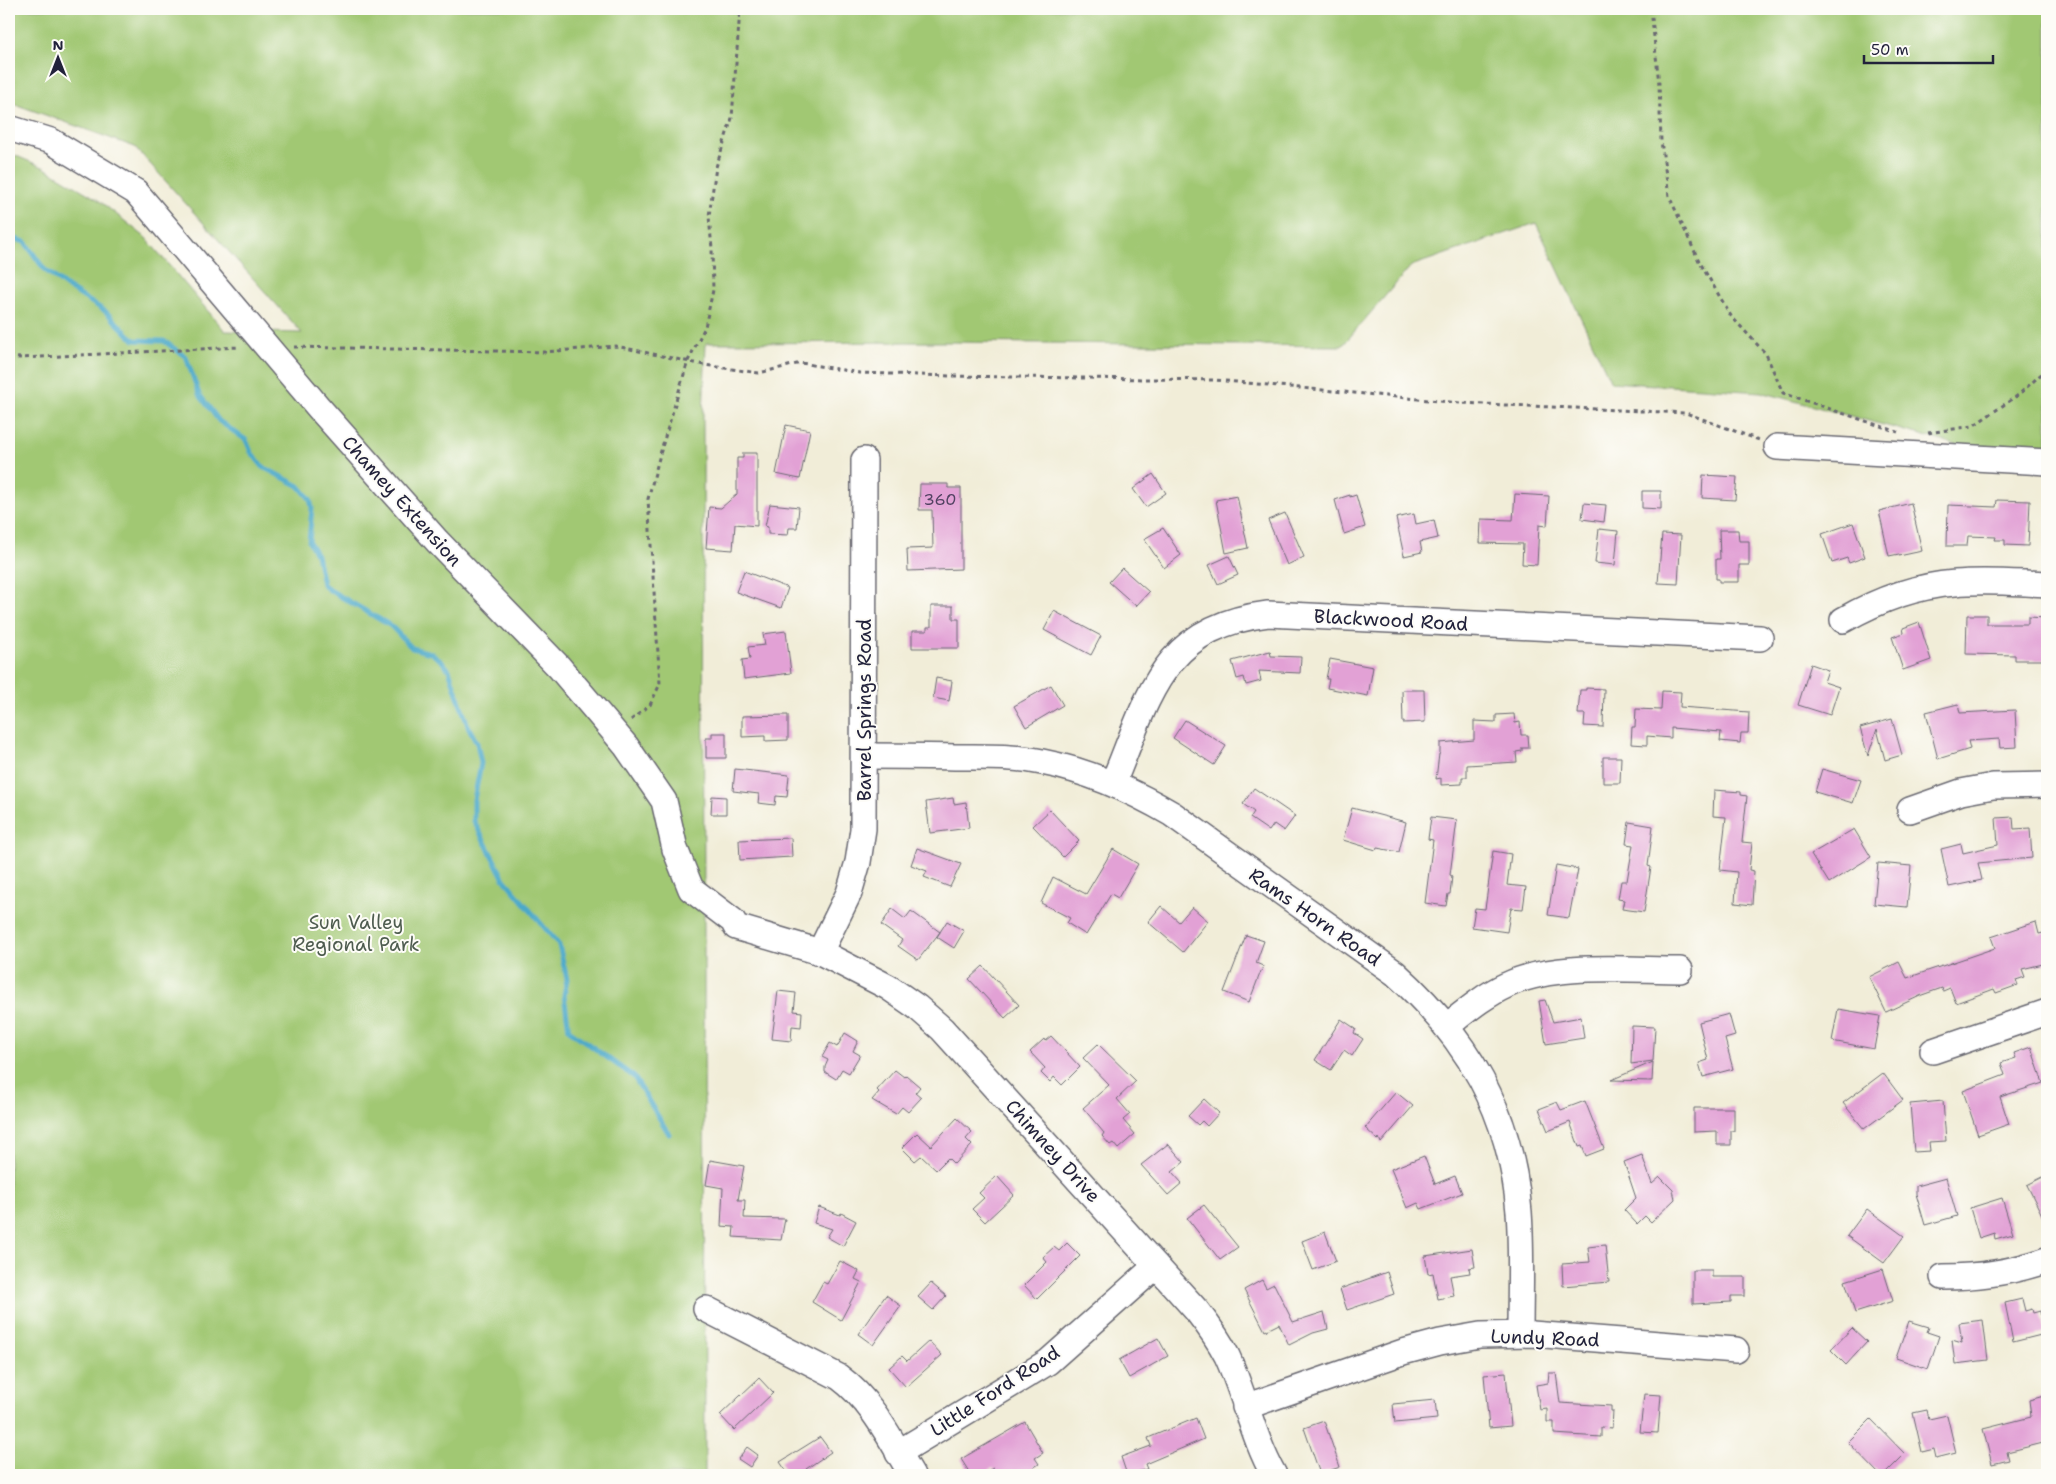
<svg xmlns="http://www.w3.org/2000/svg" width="2056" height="1484" font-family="'Shantell Sans',sans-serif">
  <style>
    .green { fill: #a1c873; stroke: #627557 }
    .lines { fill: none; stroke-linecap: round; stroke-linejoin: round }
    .stream { stroke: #4ba9c9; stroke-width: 5 }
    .building { fill: #e2a1d5 }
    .minor-casing { stroke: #6a6972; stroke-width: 28 }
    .path { stroke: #6a6972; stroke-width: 3; stroke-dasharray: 4 4; stroke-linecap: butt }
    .minor { stroke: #fff; stroke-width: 25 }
    .labels { text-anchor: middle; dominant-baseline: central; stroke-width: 4; stroke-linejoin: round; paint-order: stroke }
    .number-label { font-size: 16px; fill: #524262 }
    .street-label { font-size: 19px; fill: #22223b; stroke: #fdfcf7 }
    .park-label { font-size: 19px; fill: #4e5c4f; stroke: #fdfcf7 }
  </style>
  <rect width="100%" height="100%" fill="#fdfcf7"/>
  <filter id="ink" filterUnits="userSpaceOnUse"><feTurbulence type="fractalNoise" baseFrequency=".02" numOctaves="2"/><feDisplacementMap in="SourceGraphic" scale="10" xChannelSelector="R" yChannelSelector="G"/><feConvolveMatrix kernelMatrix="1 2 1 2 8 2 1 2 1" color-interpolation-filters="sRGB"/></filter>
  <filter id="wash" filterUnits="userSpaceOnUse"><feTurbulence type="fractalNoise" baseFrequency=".0096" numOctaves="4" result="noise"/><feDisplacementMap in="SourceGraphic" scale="20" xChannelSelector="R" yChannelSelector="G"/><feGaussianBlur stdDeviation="1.12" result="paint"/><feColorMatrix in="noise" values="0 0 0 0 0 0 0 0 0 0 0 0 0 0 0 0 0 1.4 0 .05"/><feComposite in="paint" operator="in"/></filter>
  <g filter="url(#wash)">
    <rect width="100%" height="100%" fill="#f1edd8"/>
    <!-- green -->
    <path class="green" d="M9,9H2047V469L1761,392L1611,382L1536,223L1411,266L1342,346L943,342L706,343L703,416L705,1475H9V153L43,167L97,199L145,237L225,331L302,333L135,147L9,102Z"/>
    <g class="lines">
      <!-- stream -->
      <path class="stream" d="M9,237L25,242L44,269L67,287L105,311L134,340L164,341L186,357L199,394L219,421L246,440L251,452L263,467L299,486L310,499L312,508L309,542L317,555L323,584L328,589L391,626L412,648L431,653L442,661L449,670L468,726L477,743L481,763L474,800V821L504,879L559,945L567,979L564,995L569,1030L634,1077L669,1134"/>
    </g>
    <g id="blocks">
      <!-- building -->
      <g class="building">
        <path d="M786,425L810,430L800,479L776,474Z"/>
        <path d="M743,453H757V526L735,524L733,550L706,548L709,507L721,508L737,494V458H743Z"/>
        <path d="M1153,474L1166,493L1146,507L1133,489Z"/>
        <path d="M1703,475L1737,477L1735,500L1702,498Z"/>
        <path d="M920,484H948V488H961V569L908,571L907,549L933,548L932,510H919Z"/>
        <path d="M1642,491H1661V509L1642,508Z"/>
        <path d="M1515,494L1549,496L1547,526L1539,525L1537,565L1522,564L1523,544L1480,543L1481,519L1513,520Z"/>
        <path d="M1350,495V497L1356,495L1365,527L1344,534L1335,500Z"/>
        <path d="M1237,496L1248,548L1226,553L1216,500Z"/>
        <path d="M1997,500L2030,501L2028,546L2005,545V540H1995L1996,537L1968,536L1967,546H1947L1948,505L1996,507Z"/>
        <path d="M1584,503L1606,505L1604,522L1582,519Z"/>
        <path d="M1911,503L1922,551L1899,556V554L1889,556L1879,511Z"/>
        <path d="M770,504L799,507L797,528H789L788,535L768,534V527L765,526Z"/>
        <path d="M1285,513L1304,557L1287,565L1268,520Z"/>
        <path d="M1414,514L1416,524L1434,520L1438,538L1420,542L1422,552L1404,556L1396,518Z"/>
        <path d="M1853,523L1865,557L1849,563L1847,558L1832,563L1822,534Z"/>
        <path d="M1163,528L1181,555L1164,568L1144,539Z"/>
        <path d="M1599,529L1618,531L1615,565L1595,563Z"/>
        <path d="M1719,530H1738L1739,541H1749V565H1739V582H1719V579H1716V559H1720Z"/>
        <path d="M1662,534L1681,535L1678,584L1658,583Z"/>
        <path d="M1229,556L1238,575L1218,584L1209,565Z"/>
        <path d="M1122,568L1149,592L1136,606L1109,582Z"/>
        <path d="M744,571L788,588L781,608L736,592Z"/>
        <path d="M931,606H953V619H959V648H912V631H927V627H931Z"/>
        <path d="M1054,611L1101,636L1091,655L1044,630Z"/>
        <path d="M1967,615H1987V624H2028V617L2047,618V660H2015V655L1966,654Z"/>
        <path d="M1919,622L1931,660L1903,670L1892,637L1904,633L1903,628Z"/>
        <path d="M786,631L791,673L744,679L742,660L750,659L748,647L765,645L763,634Z"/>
        <path d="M1270,651L1271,656L1301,657L1300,673L1259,671L1261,681L1246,685L1244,677L1237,679L1232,661Z"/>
        <path d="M1330,659L1373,667L1368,696L1327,688L1329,679H1326Z"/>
        <path d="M1811,664L1828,670L1824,682L1839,687L1830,715L1798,705Z"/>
        <path d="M936,678L952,681L949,701L933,698Z"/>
        <path d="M1051,685L1063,705L1026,727L1014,706Z"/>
        <path d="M1586,688L1604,689L1603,727L1584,726L1585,714H1578L1580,690H1586Z"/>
        <path d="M1402,690H1424L1425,722L1403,723Z"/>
        <path d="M1662,691L1681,692L1680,707L1749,712L1748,733H1741L1740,743L1720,741L1721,732L1671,728V738L1647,736V745L1631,744L1632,727H1635L1636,709L1661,710Z"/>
        <path d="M1958,704L1960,713L2015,710L2017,747L2000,748L1999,739L1968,741L1970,749L1938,759L1926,712Z"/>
        <path d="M1514,714L1515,723L1520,722L1521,735H1528L1529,748H1522V751L1516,752L1517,762L1467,765V777H1462V784L1441,785V778L1436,779L1439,754H1440V743L1474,740V721L1496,722V715Z"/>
        <path d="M788,715V740L765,741V736L742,737V716Z"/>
        <path d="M1892,719L1902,755L1885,760L1877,729L1868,756L1860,728Z"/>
        <path d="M1185,720L1226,746L1214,765L1173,738Z"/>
        <path d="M712,733H726V758H706V738H712Z"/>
        <path d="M1603,757H1621L1620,783H1603Z"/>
        <path d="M735,769L789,775L787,797L776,796L775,805L758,803L759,794L733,791Z"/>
        <path d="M1822,769L1861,780L1853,803L1815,792Z"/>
        <path d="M1254,788L1295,816L1284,831L1274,824L1269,831L1250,818L1254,812L1243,804Z"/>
        <path d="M1714,790L1741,792V795L1747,796L1742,842L1752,843L1749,870L1754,871L1752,905L1735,903L1737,872L1720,870L1726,817L1713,816Z"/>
        <path d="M712,796L726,797V814H711Z"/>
        <path d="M953,798L954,804L966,802L969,828L930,833L926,802Z"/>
        <path d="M1352,808L1406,822L1399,852L1377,848L1376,850L1343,840Z"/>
        <path d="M1050,810L1079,841L1063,857L1033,826Z"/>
        <path d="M1431,817L1457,820L1450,875L1452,876L1450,894H1448L1446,906L1425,903L1433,840L1428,839Z"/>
        <path d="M2013,817L2014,829L2030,828L2032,858L1978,863L1982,880L1949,887L1941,849L1961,844L1963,853L1998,845L1996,818Z"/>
        <path d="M1629,822L1653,826L1648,866L1651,867L1644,912L1622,909L1624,900L1618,899L1621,881H1627L1633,845L1626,844Z"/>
        <path d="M1854,829L1871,857L1829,883L1811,854Z"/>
        <path d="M791,838L792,857L740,860L739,840Z"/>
        <path d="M917,848L961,864L950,887L924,877L927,871L911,865Z"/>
        <path d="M1113,849L1138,864L1118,898L1111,894L1086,935L1067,923L1070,918L1041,903L1053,877L1086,894Z"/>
        <path d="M1493,851L1511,854L1507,885L1526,887L1523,909L1511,908L1507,932L1472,927L1475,908L1485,909Z"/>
        <path d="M1878,863L1911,866L1907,907L1874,904Z"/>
        <path d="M1556,865L1578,869L1569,918L1548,915Z"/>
        <path d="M1161,906L1179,922L1192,907L1208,921L1183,952L1148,922Z"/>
        <path d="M892,909L905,919L911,911L940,932L947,921L964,931L954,948L937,937L940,932L918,960L898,946L902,940L881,925Z"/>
        <path d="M2036,922L2039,934L2047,932V963L2022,969L2025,977L2016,980L2018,985L1996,993L1994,989L1956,1003L1950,988L1943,991L1942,988L1922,995L1886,1012L1869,977L1899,962L1907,978L1995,948L1991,937Z"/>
        <path d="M1246,935L1264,941L1256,963L1263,966L1249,1002L1224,992Z"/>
        <path d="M983,966L1019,1005L1005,1018L969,979Z"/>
        <path d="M778,991L796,993L794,1011L802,1012L801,1027L792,1026L791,1041L772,1039Z"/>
        <path d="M1545,1000L1553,1022L1581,1017L1584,1038L1546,1044L1539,1001Z"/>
        <path d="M1838,1009L1880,1016L1874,1049L1832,1041Z"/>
        <path d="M1729,1014L1735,1036L1725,1039L1733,1069L1703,1077L1699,1063L1708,1060L1699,1022Z"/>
        <path d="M1341,1019L1356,1029L1354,1033L1363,1039L1352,1056L1344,1050L1331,1070L1315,1060Z"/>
        <path d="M1632,1026L1655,1027L1653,1061L1631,1064Z"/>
        <path d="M845,1033L858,1041L853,1051L860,1055L849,1073L842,1069L836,1079L825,1072V1067L828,1060L822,1057L830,1043L837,1047Z"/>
        <path d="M1051,1036L1080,1067L1062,1085L1054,1077L1050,1082L1041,1073L1045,1068L1030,1052L1044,1039L1045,1041Z"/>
        <path d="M1098,1044L1136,1081L1117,1099L1130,1114L1123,1120L1135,1134L1118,1149L1113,1143L1110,1145L1102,1136L1104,1133L1083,1108L1109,1085L1083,1058Z"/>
        <path d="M2031,1047L2043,1083L2000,1097L2009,1124L1978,1135L1963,1091L2005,1075L2001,1063L2016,1058L2014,1053Z"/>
        <path d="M1653,1062L1652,1081L1611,1080Z"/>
        <path d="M895,1070L904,1077L906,1075L920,1087L915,1093L921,1098L908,1112L902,1107L896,1114L872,1100L879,1092L877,1090Z"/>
        <path d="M1883,1073L1903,1100L1864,1129L1843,1103Z"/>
        <path d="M1396,1092L1413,1106L1381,1143L1379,1138L1378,1140L1365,1128Z"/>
        <path d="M1204,1099L1219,1113L1207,1126L1202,1121L1198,1125L1188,1116Z"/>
        <path d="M1585,1101L1604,1149L1586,1156L1582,1146L1579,1147L1570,1122L1548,1131L1539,1109L1557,1102L1561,1110Z"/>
        <path d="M1943,1101L1946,1141L1929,1142L1930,1151L1914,1152L1910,1104Z"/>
        <path d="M1694,1108H1734V1131H1731V1145H1717V1131L1694,1132Z"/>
        <path d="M957,1118L972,1132L966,1139L972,1145L954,1164L948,1158L936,1170L921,1156L915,1161L902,1148L917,1133L931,1146Z"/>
        <path d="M1168,1144L1184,1162L1172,1172L1182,1183L1168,1195L1141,1165Z"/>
        <path d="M1642,1155L1652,1184L1660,1177L1673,1190L1675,1199L1651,1222L1645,1216L1637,1224L1624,1210L1636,1198L1624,1162Z"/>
        <path d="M1424,1156L1435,1184L1455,1176L1462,1193L1421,1209L1418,1203L1407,1208L1391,1169Z"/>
        <path d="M710,1160L744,1166L738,1200H745L744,1218L785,1219L781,1240L733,1237L734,1227L721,1226L723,1188L706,1185Z"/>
        <path d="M2047,1175V1225L2027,1185Z"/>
        <path d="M997,1176L1014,1195L985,1222L972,1209L984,1198L979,1193Z"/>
        <path d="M1946,1178L1957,1216L1925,1225L1916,1194V1186Z"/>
        <path d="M2002,1198L2013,1234L1995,1239L1994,1233L1979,1238L1970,1208Z"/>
        <path d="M1204,1205L1238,1247L1220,1260L1187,1218Z"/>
        <path d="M819,1207L840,1215L841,1213L856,1221L843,1246L827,1237L832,1229L814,1223Z"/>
        <path d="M1867,1209L1904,1236L1884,1263L1847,1236Z"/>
        <path d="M1325,1232L1336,1261L1313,1270L1302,1241Z"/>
        <path d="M1067,1243L1080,1256L1037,1299L1024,1285L1047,1262L1043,1257L1054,1247L1059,1251Z"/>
        <path d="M1605,1245L1609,1282L1563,1286L1562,1264L1590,1262L1588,1247Z"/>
        <path d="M1472,1249L1475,1267L1469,1268L1470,1273L1450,1276L1454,1296L1438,1299L1433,1273L1428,1274L1425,1256Z"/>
        <path d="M840,1261L859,1271L855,1279L861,1282L841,1320L812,1302L823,1282L827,1284Z"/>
        <path d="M1883,1269L1893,1301L1855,1313L1845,1281Z"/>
        <path d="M1693,1270H1712V1277H1745V1296H1731V1302L1693,1304Z"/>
        <path d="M1387,1272L1394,1294L1347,1310L1340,1289Z"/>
        <path d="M1262,1280L1266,1288L1274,1284L1293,1322L1324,1312L1328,1329L1313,1333L1289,1345L1279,1324L1265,1331L1244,1290Z"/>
        <path d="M931,1283L946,1296L933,1310L918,1297Z"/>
        <path d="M886,1295L901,1306L873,1345L858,1334Z"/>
        <path d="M2022,1299L2025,1311L2032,1309L2033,1313L2040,1311L2045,1334L2013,1342L2005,1303Z"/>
        <path d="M1983,1320L1988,1360L1955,1364L1952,1340L1962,1343L1959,1323Z"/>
        <path d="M1909,1321L1929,1327L1927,1332L1939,1336L1928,1369L1896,1358Z"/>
        <path d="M1852,1328L1867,1342L1846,1365L1831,1350Z"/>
        <path d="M1158,1338L1168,1356L1129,1378L1119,1360Z"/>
        <path d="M929,1341L942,1355L906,1387L889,1368L902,1356L907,1361Z"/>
        <path d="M1506,1373L1511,1426L1489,1428L1484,1375Z"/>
        <path d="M1549,1373H1556L1560,1403L1611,1406V1411H1613L1612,1428L1601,1427V1437L1554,1434V1422H1547V1409L1540,1410L1536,1385L1548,1383Z"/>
        <path d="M759,1378L773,1393L734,1430L720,1415Z"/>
        <path d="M1644,1394L1661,1395L1658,1433L1640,1432Z"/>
        <path d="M2044,1396L2047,1411V1442L2007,1452L2009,1460L1992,1464L1983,1429L2031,1417L2029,1400Z"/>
        <path d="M1435,1400L1437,1419L1395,1423L1393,1404Z"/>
        <path d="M1927,1410L1929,1419L1947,1415L1956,1453L1936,1458L1934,1449L1922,1452L1913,1413Z"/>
        <path d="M1196,1418L1204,1439L1145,1464L1147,1469L1127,1475L1121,1457L1151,1446L1148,1438Z"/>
        <path d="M1871,1419L1905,1454L1884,1475H1880L1848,1442Z"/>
        <path d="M1324,1421L1340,1467L1320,1474L1304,1428Z"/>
        <path d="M1025,1422L1043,1453L1035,1458L1039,1464L1025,1473L1023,1471L1015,1475H997L993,1468L981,1475H971L961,1459Z"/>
        <path d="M820,1437L831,1452L806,1469L811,1475H789L780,1462Z"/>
        <path d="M747,1447L758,1455L750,1467L738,1459Z"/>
      </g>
    </g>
  </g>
  <g filter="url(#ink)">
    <use href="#blocks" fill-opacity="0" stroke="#6a6972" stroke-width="1"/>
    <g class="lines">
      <defs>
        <g id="minor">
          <path d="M9,128L51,141L136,192L319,408L437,541L559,667L626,746L664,801L675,849L691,889L733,921L736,927L820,952L888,987L917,1007L942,1029L1197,1311C1208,1325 1219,1340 1227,1356C1245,1395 1253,1438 1274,1475"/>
          <path d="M1777,447L2047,462"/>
          <path d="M1843,620C1878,600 1914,586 1955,583C1985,580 2017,583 2047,584"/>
          <path d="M864,756C894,756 925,756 955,757C984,757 1013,756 1042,762C1089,771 1131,790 1172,814L1395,973C1468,1039 1511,1112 1519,1212C1522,1252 1520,1293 1520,1333"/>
          <path d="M1113,783C1149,697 1161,627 1268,614L1760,638"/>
          <path d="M1910,810L1961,792L1993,786L2047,785"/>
          <path d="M820,952L849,893L858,862L863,829L864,460"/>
          <path d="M1447,1026C1466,1011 1485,995 1507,985C1554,962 1628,970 1680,970"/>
          <path d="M1933,1051L2047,1012"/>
          <path d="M1943,1277C1979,1277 2013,1272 2047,1260"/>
          <path d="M706,1309L839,1377C873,1402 890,1439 912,1475"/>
          <path d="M1245,1407L1403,1352L1440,1342L1480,1335L1532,1334L1736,1350"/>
          <path d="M898,1453L1048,1362L1156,1266"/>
        </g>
      </defs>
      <!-- minor casing -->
      <use href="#minor" class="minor-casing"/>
      <!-- path -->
      <g class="path">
        <path d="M1651,9L1659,84L1661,141L1669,196L1699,261L1731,316L1766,354L1783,393L1898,432"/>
        <path d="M294,347L545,352L616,346L704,365L759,373L801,363L860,373L950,376L1215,380L1461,403L1686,413L1759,440"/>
        <path d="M9,357L21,358L240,347"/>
        <path d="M1928,433L1973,426L2017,396L2047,369"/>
        <path d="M631,720L650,705L660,684L648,499L662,447L688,361L705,327L713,290L712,249L709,216L716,167L732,118L740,9"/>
      </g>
      <!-- minor -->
      <use href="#minor" class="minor"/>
    </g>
  </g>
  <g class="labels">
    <!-- number labels -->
    <g class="number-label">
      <text x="940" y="499">360</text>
    </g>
    <!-- street labels -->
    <g class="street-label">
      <text transform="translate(402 501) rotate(48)">Chamey Extension</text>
      <text transform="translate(1391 620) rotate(3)">Blackwood Road</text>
      <text transform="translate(864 710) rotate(-90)">Barrel Springs Road</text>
      <text transform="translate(1315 917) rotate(35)">Rams Horn Road</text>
      <text transform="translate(1053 1151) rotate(48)">Chimney Drive</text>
      <text transform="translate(1545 1338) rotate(2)">Lundy Road</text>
      <text transform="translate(995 1391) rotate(-33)">Little Ford Road</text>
    </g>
    <!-- park labels -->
    <g class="park-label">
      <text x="356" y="922">Sun Valley<tspan x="356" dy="22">Regional Park</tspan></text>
    </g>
  </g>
  <!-- margin -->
  <rect width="2056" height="1484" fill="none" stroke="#fdfcf7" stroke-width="30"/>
  <!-- north arrow -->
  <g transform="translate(58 58)" stroke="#fdfcf7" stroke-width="4" paint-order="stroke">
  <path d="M0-4L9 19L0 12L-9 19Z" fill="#22223b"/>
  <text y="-8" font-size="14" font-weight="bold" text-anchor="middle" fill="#22223b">N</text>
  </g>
  <!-- scale -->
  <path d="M1864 55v8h129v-8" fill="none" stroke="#22223b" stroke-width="2.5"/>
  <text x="1871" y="55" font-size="15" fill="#22223b" stroke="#fdfcf7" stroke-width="4" paint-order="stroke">50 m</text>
</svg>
